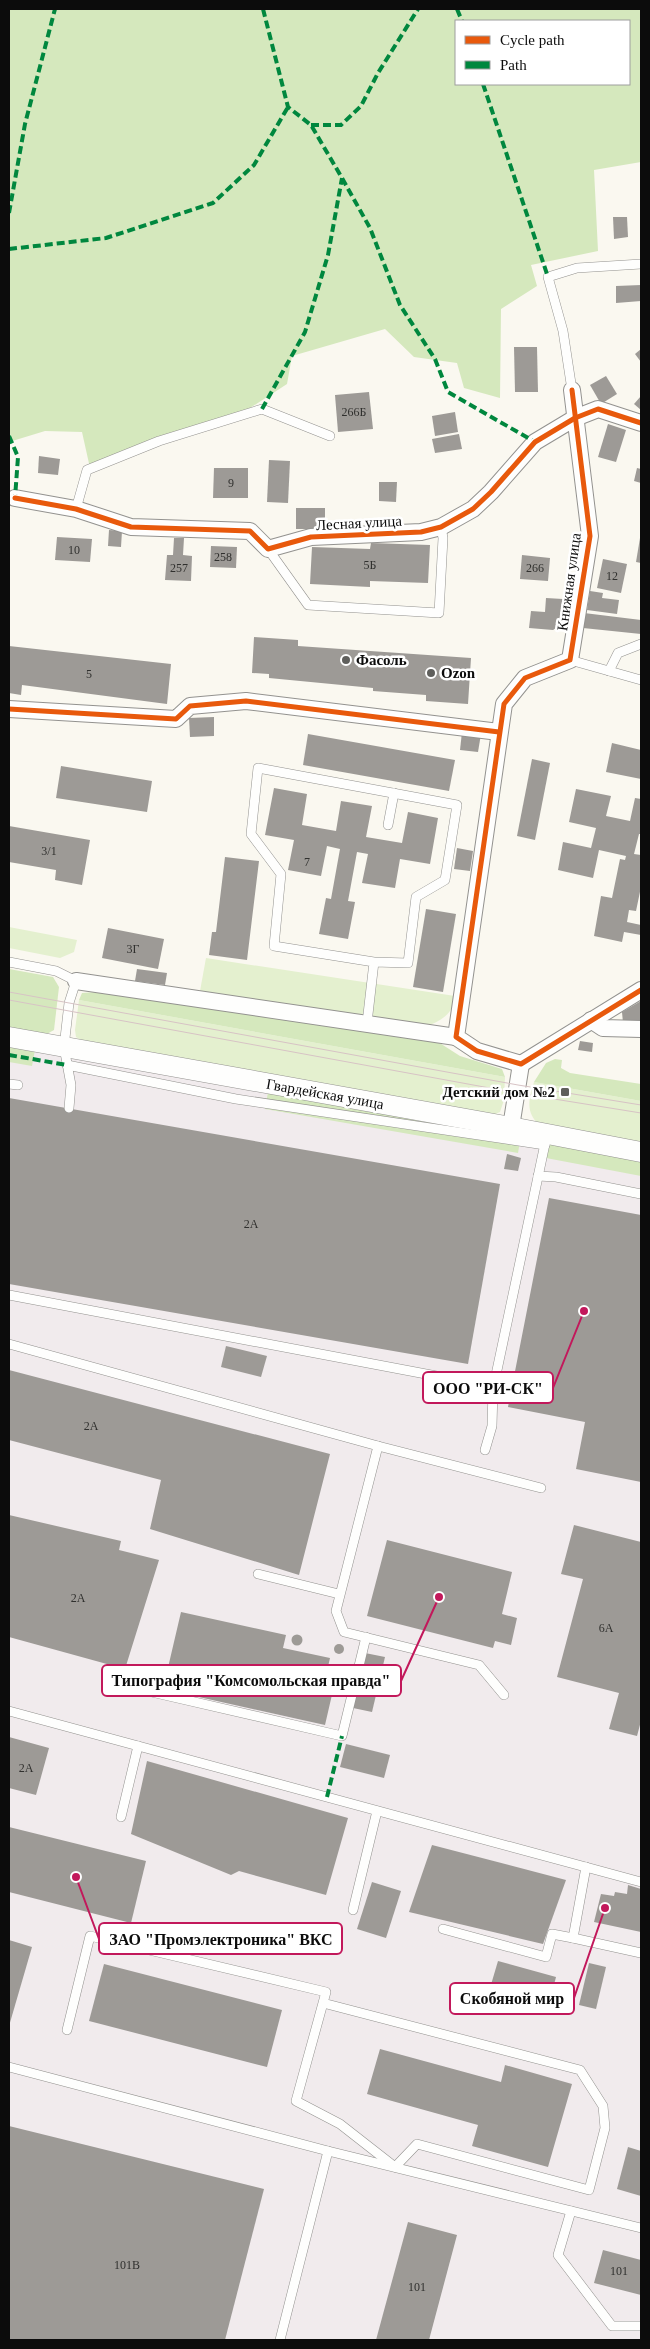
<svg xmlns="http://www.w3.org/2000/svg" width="650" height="2349" font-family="Georgia,serif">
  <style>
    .industrial { fill: #f1ebed }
    .green { fill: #e4f0cf }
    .forest { fill: #d5e8bd; fill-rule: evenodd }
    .building { fill: #9d9a96 }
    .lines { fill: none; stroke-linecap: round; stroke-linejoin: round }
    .service-casing { stroke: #93928f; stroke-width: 10 }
    .minor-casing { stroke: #93928f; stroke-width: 18 }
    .tertiary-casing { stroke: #93928f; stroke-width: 21 }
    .service { stroke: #fefefd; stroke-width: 9 }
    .minor { stroke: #fefefd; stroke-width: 16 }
    .tertiary { stroke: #fefefd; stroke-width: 20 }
    .tram { stroke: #d7c3c5; stroke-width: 1 }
    .quiet { stroke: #00873e; stroke-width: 4; stroke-dasharray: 8 4; stroke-linecap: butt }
    .cycleway-casing { stroke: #fff; stroke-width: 8 }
    .cycleway { stroke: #e8590c; stroke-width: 5 }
    .poi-dot { fill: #5f5f5c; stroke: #fff; stroke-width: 2 }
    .labels { text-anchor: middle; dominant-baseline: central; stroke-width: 5; stroke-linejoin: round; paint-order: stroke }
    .number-label { font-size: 12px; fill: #30302e }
    .street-label { font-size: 15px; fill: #0c0c0c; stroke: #fff }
    .poi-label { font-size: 15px; font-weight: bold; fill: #0c0c0c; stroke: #fff; text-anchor: start }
    .leader { fill: none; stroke: #c2185b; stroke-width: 2 }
    .callout-dot { fill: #c2185b; stroke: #fff; stroke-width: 2 }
    .callout { fill: #fff; stroke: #c2185b; stroke-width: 2 }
    .callout-label { font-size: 16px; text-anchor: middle; font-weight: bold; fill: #0c0c0c }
  </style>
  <rect width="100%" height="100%" fill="#faf8f0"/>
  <!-- industrial -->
  <path class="industrial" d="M9,1045L641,1160V2340H9Z"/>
  <!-- green -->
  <g class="green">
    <path d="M9,927L77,940L74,952L60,958L9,948Z"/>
    <path d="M206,958L455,996C453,1015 441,1021 424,1027L200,991Z"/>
    <path d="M79,1000L505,1077L504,1100L500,1112L493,1115L81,1040L76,1037L75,1030Z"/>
    <path d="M534,1082L641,1101V1144L539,1125C525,1111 529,1099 534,1082Z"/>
  </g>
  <!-- forest -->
  <g class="forest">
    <path d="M9,9H641V162L594,170L598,251L531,265L537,286L501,309L500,398L464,388L457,363L414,357L385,329L292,356L287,384L233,419L90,468L82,432L45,431L9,442ZM456,21H629V84H456Z"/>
    <path d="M9,969L53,977L59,987L54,1030L45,1035L9,1029Z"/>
    <path d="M96,992L435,1040L460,1056L502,1069L505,1077L79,1000L82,993Z"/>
    <path d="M9,1045L35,1050L32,1066L9,1062Z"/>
    <path d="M555,1059L562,1060L561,1068L570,1073L641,1084V1101L534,1082L546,1063Z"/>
    <path d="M268,1092L521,1135L518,1153L265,1109Z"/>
    <path d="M549,1141L641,1160V1176L546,1158Z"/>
  </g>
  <!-- building -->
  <g class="building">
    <path d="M613,217H627L628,237L614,239Z"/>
    <path d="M641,285V301L616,303V286Z"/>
    <path d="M514,347H537L538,392H515Z"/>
    <path d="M641,349V362L635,354Z"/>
    <path d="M606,376L617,394L601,404L590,385Z"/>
    <path d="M369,392L373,429L338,432L335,395Z"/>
    <path d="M641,396V410L634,404Z"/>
    <path d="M455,412L458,432L435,436L432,416Z"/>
    <path d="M608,424L626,430L616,462L598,457Z"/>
    <path d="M459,434L462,449L435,453L432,439Z"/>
    <path d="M39,456L60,459L58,475L38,473Z"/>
    <path d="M269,460L290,461L288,503L267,502Z"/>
    <path d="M214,468H248V498H213Z"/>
    <path d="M637,468L641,469V483L634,481Z"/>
    <path d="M379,482H397L396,502L379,501Z"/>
    <rect x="296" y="508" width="29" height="21"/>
    <path d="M109,530L122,531L121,547L108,546Z"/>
    <path d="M57,537L92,539L90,562L55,560Z"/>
    <path d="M174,538H184L183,555L192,556L191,581L165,580L167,555H173Z"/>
    <path d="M640,538H641V563L636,562Z"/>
    <path d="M371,543L430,545L428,583L370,581V587L310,584L312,547L370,549Z"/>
    <path d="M211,546L237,547L236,568L210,567Z"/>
    <path d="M522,555L550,558L548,581L520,579Z"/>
    <path d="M603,559L627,564L621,593L597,588Z"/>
    <path d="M590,591L603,593L602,598L619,600L617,614L587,610Z"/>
    <path d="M546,598L563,599L561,625L553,630L529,628L531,611L545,612Z"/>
    <path d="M584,613L641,620V634L583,628Z"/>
    <path d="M254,637L298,640V646L471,658L468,704L426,701V695L373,691V688L269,678V674L252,673Z"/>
    <path d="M9,646L171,664L167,704L22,685L21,695L9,693Z"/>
    <path d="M214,717V736L190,737L189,718Z"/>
    <path d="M462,732L481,734L478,752L460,750Z"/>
    <path d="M308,734L455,760L449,791L303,765Z"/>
    <path d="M612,743L641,750V779L606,772Z"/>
    <path d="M532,759L550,763L535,840L517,836Z"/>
    <path d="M61,766L152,781L147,812L56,798Z"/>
    <path d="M274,788L307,794L302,825L336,831L341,801L372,806L366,837L402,843L408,812L438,818L430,864L400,859L395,888L362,883L368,854L357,852L348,901L355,902L348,939L319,934L326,898L331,899L340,849L327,846L321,876L288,870L294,840L265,835Z"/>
    <path d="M576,789L611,796L606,816L630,821L635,798L641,799V834H639L634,854L641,855V887L636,911L629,910L627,922L641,925V935L624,932L622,942L594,936L601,896L612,898L620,859L625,860L626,856L599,850L593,878L558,870L563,842L591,848L596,828L569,822Z"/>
    <path d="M9,826L90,840L82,885L55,880L56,870L9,862Z"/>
    <path d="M457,848L473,851L470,871L454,869Z"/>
    <path d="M225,857L259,861L247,960L209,955L212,932H216Z"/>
    <path d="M426,909L456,914L443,992L413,987Z"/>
    <path d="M108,928L164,939L158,969L102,958Z"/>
    <path d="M137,969L167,973L165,985L135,981Z"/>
    <path d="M641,1001V1023H623L622,1012Z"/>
    <path d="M580,1041L593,1043L592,1052L578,1050Z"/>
    <path d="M9,1098L500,1184L468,1364L9,1284Z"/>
    <path d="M507,1154L521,1158L518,1171L504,1169Z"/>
    <path d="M549,1198L641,1215V1482L576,1469L585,1422L508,1407Z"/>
    <path d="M226,1346L267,1356L261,1377L221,1367Z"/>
    <path d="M9,1370L330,1454L299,1575L150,1529L161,1480L9,1440Z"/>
    <path d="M9,1515L121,1541L119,1550L159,1560L125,1669L9,1637Z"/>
    <path d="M574,1525L641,1542V1721L637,1736L609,1729L619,1693L557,1677L583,1579L561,1574Z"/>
    <path d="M387,1540L512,1572L502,1614L517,1618L511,1645L495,1641L493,1648L367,1616Z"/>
    <path d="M181,1612L286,1635L283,1648L330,1658L327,1671L337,1673L325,1725L163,1689Z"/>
    <circle cx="297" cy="1640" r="5.5"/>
    <circle cx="339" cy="1649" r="5"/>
    <path d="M365,1653L385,1657L372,1712L353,1708Z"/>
    <path d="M9,1737L49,1748L36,1795L9,1788Z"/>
    <path d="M346,1744L390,1755L384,1778L340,1767Z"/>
    <path d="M147,1761L348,1818L326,1895L239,1871L231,1875L131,1834Z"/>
    <path d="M9,1827L146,1861L131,1923L9,1892Z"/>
    <path d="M432,1845L566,1880L543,1944L409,1912Z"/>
    <path d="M372,1882L401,1891L386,1938L357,1929Z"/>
    <path d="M628,1885L641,1889V1932L594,1922L601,1894L614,1896L615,1892L627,1894Z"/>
    <path d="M9,1940L32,1947L9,2026Z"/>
    <path d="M498,1961L556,1977L549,2004L490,1988Z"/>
    <path d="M589,1963L606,1967L596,2009L579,2005Z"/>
    <path d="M104,1964L282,2010L267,2067L89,2021Z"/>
    <path d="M380,2049L501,2082L505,2065L572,2084L548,2167L472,2146L478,2125L367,2094Z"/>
    <path d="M9,2126L264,2189L225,2340H9Z"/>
    <path d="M628,2147L641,2151V2196L617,2189Z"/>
    <path d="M408,2222L457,2235L429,2340H376Z"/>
    <path d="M603,2250L641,2260V2295L594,2283Z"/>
  </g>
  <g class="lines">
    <defs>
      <g id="service">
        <path d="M572,390L563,331L548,277L577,268L641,264"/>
        <path d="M76,509L87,470L159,441L262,409L330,436"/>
        <path d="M268,549L308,605L439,613L443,538L441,527"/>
        <path d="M570,660L641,680"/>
        <path d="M609,671L618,653L641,644"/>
        <path d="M388,825L394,793"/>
        <path d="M9,962L56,971L76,981L69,1003L64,1047L71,1085L69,1108"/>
        <path d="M367,1023L374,962L274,946L281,874L251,834L258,768L457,805L445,880L416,897L408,963L374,962"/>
        <path d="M67,1065L236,1099L545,1145"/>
        <path d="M9,1084L18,1085"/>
        <path d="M538,1176L556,1177L641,1194"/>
        <path d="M9,1295L447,1378L493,1389"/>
        <path d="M9,1344L378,1446L336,1611L344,1632L479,1665L504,1695"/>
        <path d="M378,1446L541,1488"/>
        <path d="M485,1450L492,1426L493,1389L546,1139"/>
        <path d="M258,1574L339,1594"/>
        <path d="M134,1688L342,1736L366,1637"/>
        <path d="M9,1711L641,1882"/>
        <path d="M121,1817L138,1746"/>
        <path d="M586,1867L573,1938L641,1953"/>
        <path d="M353,1910L377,1811"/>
        <path d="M443,1929L546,1957L552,1934L573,1938"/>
        <path d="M67,2030L90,1936L326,1992L296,2101L340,2124L395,2167L417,2144L589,2190L605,2128L603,2106L580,2070L323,2003"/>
        <path d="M9,2067L328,2151L641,2228"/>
        <path d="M571,2211L558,2255L612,2326H641"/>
        <path d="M280,2340L328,2151"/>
      </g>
      <g id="minor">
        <path d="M572,390L590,536L570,660L525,678L504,704L456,1037L477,1051L521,1064L641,990"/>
        <path d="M15,498L76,509L131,527L250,531L268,549L311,537L421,532L441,527L473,509L491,492L535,442L575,418L598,409L641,423"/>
        <path d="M9,709L176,719L190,706L246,701L499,732"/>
        <path d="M76,981L456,1037"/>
        <path d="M591,1020L603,1028L641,1029"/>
        <path d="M511,1127L521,1064"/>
      </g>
      <path id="tertiary" d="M9,1037L511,1127L641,1152"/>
    </defs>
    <!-- service casing -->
    <use href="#service" class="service-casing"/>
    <!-- minor casing -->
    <use href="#minor" class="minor-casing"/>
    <!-- tertiary casing -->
    <use href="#tertiary" class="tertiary-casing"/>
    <!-- service -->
    <use href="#service" class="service"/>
    <!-- minor -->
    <use href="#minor" class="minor"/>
    <!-- tertiary -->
    <use href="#tertiary" class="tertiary"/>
    <!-- tram -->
    <g class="tram">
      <path d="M9,992L518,1085L641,1105"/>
      <path d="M9,1000L517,1093L641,1113"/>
    </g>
    <!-- quiet -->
    <g class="quiet">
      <path d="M263,9L288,107L311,125L342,178L370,228L400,305L435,359L448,392L535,442"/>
      <path d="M457,9L462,21"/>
      <path d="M483,84L548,277"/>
      <path d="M311,125H341L361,106L378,73L418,9"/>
      <path d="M9,213L25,124L55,9"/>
      <path d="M9,249L106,238L213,203L254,165L288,107"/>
      <path d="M262,409L305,332L328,255L342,178"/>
      <path d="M9,436L18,457L15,498"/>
      <path d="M9,1055L67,1065"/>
      <path d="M327,1797L342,1736"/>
    </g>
    <defs>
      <g id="cycleway">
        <path d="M572,390L590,536L570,660L525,678L504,704L456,1037L477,1051L521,1064L641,990"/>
        <path d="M15,498L76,509L131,527L250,531L268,549L311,537L421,532L441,527L473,509L491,492L535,442L575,418L598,409L641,423"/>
        <path d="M9,709L176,719L190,706L246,701L499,732"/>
      </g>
    </defs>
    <!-- cycleway casing -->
    <use href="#cycleway" class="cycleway-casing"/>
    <!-- cycleway -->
    <use href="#cycleway" class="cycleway"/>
  </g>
  <!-- markers -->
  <g class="poi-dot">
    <circle cx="346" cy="660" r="5"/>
    <circle cx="431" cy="673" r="5"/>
    <rect x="560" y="1087" width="10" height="10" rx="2.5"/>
  </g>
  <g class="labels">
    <!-- number labels -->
    <g class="number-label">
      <text x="354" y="412">266Б</text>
      <text x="231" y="483">9</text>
      <text x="74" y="550">10</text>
      <text x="223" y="557">258</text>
      <text x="370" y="565">5Б</text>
      <text x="179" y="568">257</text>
      <text x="535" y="568">266</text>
      <text x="612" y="576">12</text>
      <text x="89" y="674">5</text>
      <text x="49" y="851">3/1</text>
      <text x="307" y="862">7</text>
      <text x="133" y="949">3Г</text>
      <text x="251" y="1224">2А</text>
      <text x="91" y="1426">2А</text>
      <text x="78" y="1598">2А</text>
      <text x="606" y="1628">6А</text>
      <text x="26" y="1768">2А</text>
      <text x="127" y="2265">101В</text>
      <text x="619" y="2271">101</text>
      <text x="417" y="2287">101</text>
    </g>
    <!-- street labels -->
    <g class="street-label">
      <text transform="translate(359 523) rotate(-3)">Лесная улица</text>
      <text transform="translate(569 582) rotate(-82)">Книжная улица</text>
      <text transform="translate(325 1094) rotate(10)">Гвардейская улица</text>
    </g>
    <!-- poi labels -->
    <g class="poi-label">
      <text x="356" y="660">Фасоль</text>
      <text x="441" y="673">Ozon</text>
      <text x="555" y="1092" text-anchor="end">Детский дом №2</text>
    </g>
  </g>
  <!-- callouts -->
  <path class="leader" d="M584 1311L553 1388M439 1597L401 1681M76 1877L99 1939M605 1908L574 1998"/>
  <g class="callout-dot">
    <circle cx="584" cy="1311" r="5"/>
    <circle cx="439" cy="1597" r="5"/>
    <circle cx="76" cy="1877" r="5"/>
    <circle cx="605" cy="1908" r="5"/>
  </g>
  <g class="callout">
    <rect x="423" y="1372" width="130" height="31" rx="5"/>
    <rect x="102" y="1665" width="299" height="31" rx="5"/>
    <rect x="99" y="1923" width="243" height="31" rx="5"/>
    <rect x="450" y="1983" width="124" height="31" rx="5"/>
  </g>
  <g class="callout-label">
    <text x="488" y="1394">ООО "РИ-СК"</text>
    <text x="251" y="1686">Типография "Комсомольская правда"</text>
    <text x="221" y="1945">ЗАО "Промэлектроника" ВКС</text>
    <text x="512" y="2004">Скобяной мир</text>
  </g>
  <!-- border -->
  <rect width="650" height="2349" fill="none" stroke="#0c0c0c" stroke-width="20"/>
  <!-- legend -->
  <rect x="455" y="20" width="175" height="65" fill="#ffffff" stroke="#9e9e9e"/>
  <rect x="465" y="36" width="25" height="8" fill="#e8590c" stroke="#9e9e9e"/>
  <text x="500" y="45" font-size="15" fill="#0c0c0c">Cycle path</text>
  <rect x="465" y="61" width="25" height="8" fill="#00873e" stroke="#9e9e9e"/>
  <text x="500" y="70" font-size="15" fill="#0c0c0c">Path</text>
</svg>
